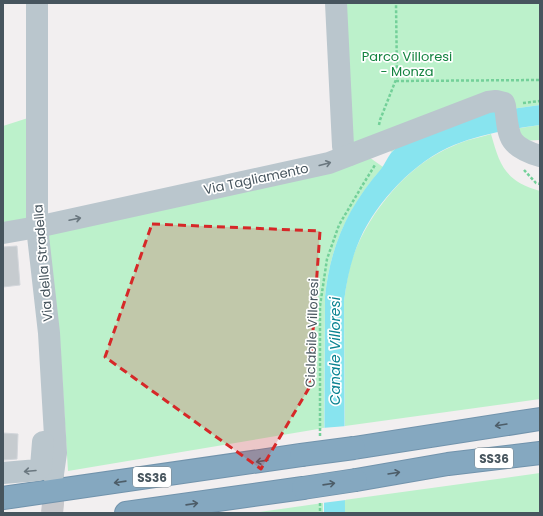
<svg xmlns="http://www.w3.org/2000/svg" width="543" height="516" font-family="Poppins,sans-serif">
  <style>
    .green { fill: #bcf1cb }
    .water { fill: #88e4ef }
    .pier { fill: #f2eff0 }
    .building { fill: #c6cbcf; stroke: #d3d6db }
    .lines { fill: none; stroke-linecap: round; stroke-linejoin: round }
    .minor-tunnel { stroke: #c7c8cc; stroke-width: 22; stroke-dasharray: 22 11; stroke-linecap: butt }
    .highway-casing { stroke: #7193ac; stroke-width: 24 }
    .path { stroke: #73d099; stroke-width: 2.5; stroke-dasharray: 3 2; stroke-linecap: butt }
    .minor { stroke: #bac6cd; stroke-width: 22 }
    .highway { stroke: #85a8c0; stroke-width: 22 }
    .highway-bridge-casing { stroke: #7193ac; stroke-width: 24; stroke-linecap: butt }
    .highway-bridge { stroke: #85a8c0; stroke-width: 22 }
    .oneway { stroke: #6a777f }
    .oneway2 { stroke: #4d5d68 }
    .marked { fill: #d62828; fill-opacity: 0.2; stroke: #d62828; stroke-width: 3; stroke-dasharray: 8 5; stroke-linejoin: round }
    .labels { text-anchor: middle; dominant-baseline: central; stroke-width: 3.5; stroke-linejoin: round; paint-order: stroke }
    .shield { fill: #fff; stroke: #7e888e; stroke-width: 1 }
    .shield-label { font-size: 12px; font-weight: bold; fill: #47555e }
    .park-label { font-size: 13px; fill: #148340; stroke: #fff }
    .street-label { font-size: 13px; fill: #47555e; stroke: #fff }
    .water-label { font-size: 14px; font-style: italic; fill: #098290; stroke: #fff }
  </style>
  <rect width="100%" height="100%" fill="#f2eff0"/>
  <!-- green -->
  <g class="green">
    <path d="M343,3H540V105L489,112L403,143L391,152L382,135L349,147Z"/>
    <path d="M28,118L29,221L3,225V126Z"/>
    <path d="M540,125V140L520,141L514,129Z"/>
    <path d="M491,134C500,166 505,181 540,191V399L345,426L344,301C346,287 348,272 352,259C369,212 407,165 453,146C465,140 478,138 491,134Z"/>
    <path d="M366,155L383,167C349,206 330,245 325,297L324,428L68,471L60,344L46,234Z"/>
    <path d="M540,473V513H345L344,500Z"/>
    <path d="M323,503V513H253Z"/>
  </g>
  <!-- water -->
  <path class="water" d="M540,105V125C511,129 481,134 454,145C415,161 377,201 360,239C351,259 347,279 344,301L345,513H324L325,297C330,246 348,207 381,169C385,164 387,158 391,153C394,149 399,146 403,143L489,112Z"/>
  <!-- pier -->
  <path class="pier" d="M347,426L346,500L322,503V428Z"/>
  <!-- building -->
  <g class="building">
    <path d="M17,246L20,285L3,287V247Z"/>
    <path d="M3,433L18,434L17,459L3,460Z"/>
  </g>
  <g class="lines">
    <!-- minor-tunnel -->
    <path class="minor-tunnel" d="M52,513L53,504V474"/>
    <defs>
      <g id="highway">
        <path d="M354,448L540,419"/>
        <path d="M356,480L448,464L540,453"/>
        <path d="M3,498L301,455"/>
        <path d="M126,513L303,488"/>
      </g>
    </defs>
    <!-- highway casing -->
    <use href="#highway" class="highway-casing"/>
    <!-- path -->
    <g class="path">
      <path d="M396,81L540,80"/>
      <path d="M523,103L540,101"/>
      <path d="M379,125L380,120L397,77L396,3"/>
      <path d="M524,170L536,183L540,184"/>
      <path d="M320,436V306L327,259L339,225L362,186L375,165"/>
      <path d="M320,503V513"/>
    </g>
    <!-- minor -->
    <g class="minor">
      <path d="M37,3V227L49,333L56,453L53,474"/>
      <path d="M336,3L343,146L344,150L349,155"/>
      <path d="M3,233L37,227L329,163L488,102L496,101L504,103L505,106C509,137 507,146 540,156"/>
      <path d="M3,473L38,470L41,467L43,442"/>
    </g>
    <!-- highway -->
    <use href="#highway" class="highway"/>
    <defs>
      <g id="highway-bridge">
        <path d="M301,455L354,448"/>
        <path d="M303,488L356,480"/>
      </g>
    </defs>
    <!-- highway-bridge casing -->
    <use href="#highway-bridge" class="highway-bridge-casing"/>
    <!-- highway-bridge -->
    <use href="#highway-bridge" class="highway-bridge"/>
  </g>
  <!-- one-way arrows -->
  <defs><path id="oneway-shaft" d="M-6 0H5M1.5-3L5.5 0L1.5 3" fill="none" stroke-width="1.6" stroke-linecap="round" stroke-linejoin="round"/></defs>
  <g class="oneway">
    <use href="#oneway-shaft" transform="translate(325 164) rotate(-15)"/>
    <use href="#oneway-shaft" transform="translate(75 219) rotate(-12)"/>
    <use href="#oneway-shaft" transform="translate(30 471) rotate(175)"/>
  </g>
  <g class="oneway2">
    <use href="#oneway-shaft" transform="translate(501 425) rotate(171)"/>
    <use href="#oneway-shaft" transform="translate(262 461) rotate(172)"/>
    <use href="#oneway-shaft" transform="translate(394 473) rotate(-9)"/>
    <use href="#oneway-shaft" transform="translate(120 482) rotate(172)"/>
    <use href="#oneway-shaft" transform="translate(329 484) rotate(-8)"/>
    <use href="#oneway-shaft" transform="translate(192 504) rotate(-8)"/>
  </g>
  <!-- marked area -->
  <path class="marked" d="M152,224L320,231L309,388L261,469L105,357Z"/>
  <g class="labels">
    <!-- shield labels -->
    <g class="shield">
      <rect x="475" y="448" width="38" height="20" rx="3"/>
      <rect x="133" y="467" width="38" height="20" rx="3"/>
    </g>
    <g class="shield-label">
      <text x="494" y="458">SS36</text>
      <text x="152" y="477">SS36</text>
    </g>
    <!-- park labels -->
    <g class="park-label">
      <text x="407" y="56">Parco Villoresi<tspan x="407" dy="15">- Monza</tspan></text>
    </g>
    <!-- street labels -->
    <g class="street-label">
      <text transform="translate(256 179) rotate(-12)">Via Tagliamento</text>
      <text transform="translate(43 263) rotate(-95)">Via della Stradella</text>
      <text transform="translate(312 333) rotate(-88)">Ciclabile Villoresi</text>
    </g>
    <!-- water labels -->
    <g class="water-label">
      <text transform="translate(335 351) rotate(-90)">Canale Villoresi</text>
    </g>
  </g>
  <!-- border -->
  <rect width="543" height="516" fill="none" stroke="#47555e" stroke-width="8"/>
</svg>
